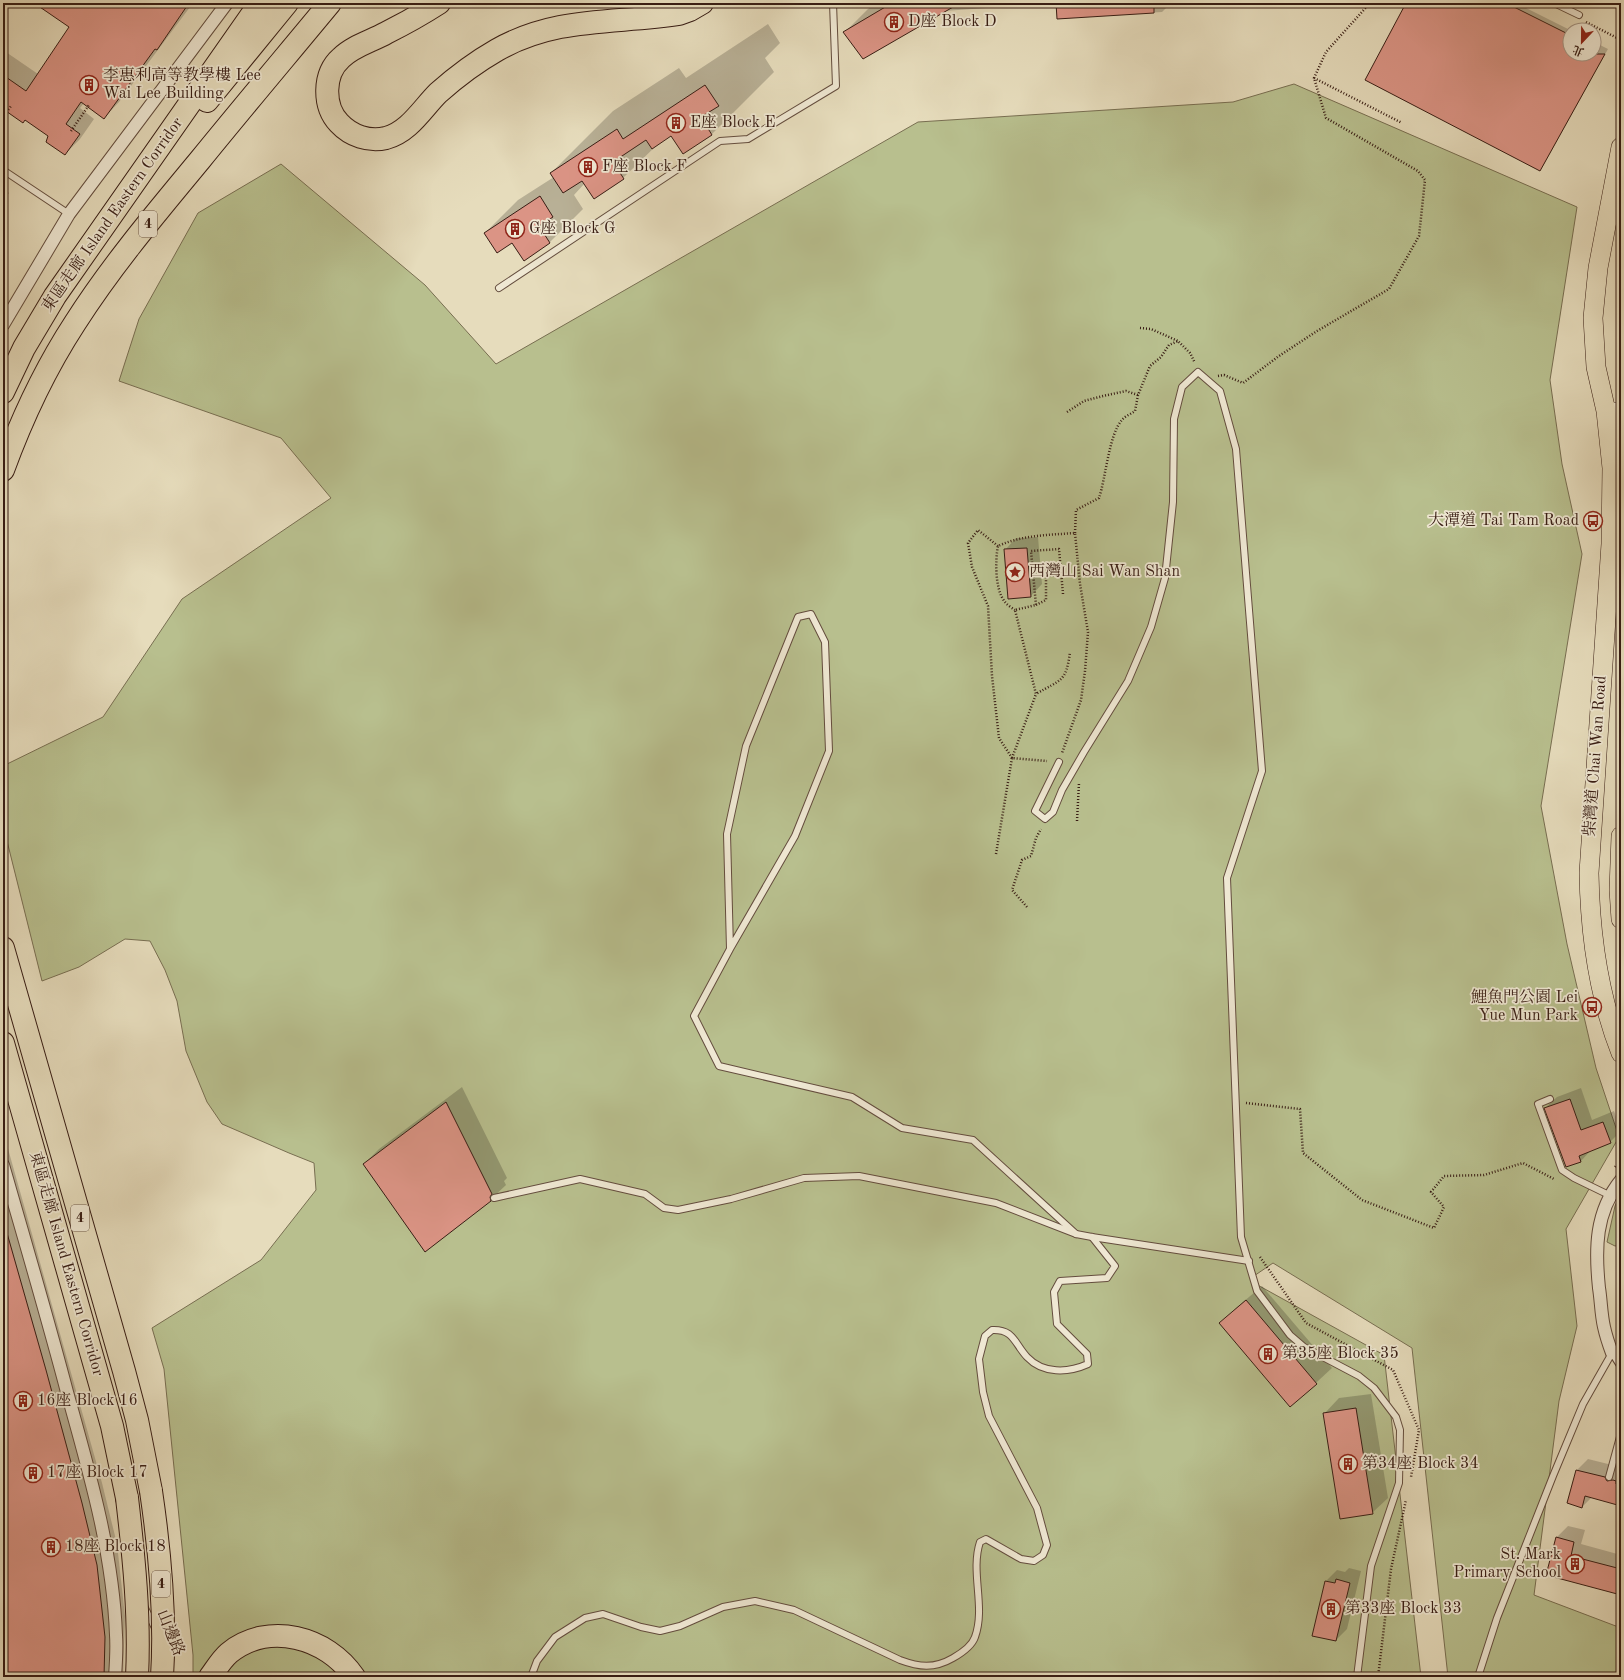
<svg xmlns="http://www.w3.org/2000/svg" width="1624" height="1680" font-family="'Old Standard TT','Noto Serif TC',serif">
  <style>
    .green { fill: #b8bf8e; stroke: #786e51 }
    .shadow { fill: #0003 }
    .building { fill: #db9485; stroke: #381d14 }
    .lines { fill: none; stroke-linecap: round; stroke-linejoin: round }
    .lane-casing { stroke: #644d3e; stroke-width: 8 }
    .street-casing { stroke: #644d3e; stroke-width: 14 }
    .secondary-casing { stroke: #381d14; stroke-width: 18 }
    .primary-casing { stroke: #381d14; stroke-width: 20 }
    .highway-casing { stroke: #381d14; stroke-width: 24 }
    .path { stroke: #381d14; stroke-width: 2.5; stroke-dasharray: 1 2; stroke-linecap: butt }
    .lane { stroke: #efe8d3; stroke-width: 6 }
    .street { stroke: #efe8d3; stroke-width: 12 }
    .secondary { stroke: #efe8d3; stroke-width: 17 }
    .primary { stroke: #e6dcbc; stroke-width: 19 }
    .highway { stroke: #e6dcbc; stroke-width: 22 }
    .highway-bridge-casing { stroke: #381d14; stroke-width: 24; stroke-linecap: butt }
    .highway-bridge { stroke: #e6dcbc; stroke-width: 22 }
    .labels { text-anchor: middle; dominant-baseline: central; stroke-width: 3.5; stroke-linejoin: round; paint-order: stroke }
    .shield { fill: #efe8d3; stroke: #6f5a4d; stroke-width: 1 }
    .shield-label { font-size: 15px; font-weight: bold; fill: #381d14 }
    .poi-label { font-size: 16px; fill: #381d14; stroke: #efe8d3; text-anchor: start }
    .street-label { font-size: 16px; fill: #381d14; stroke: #efe8d3 }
  </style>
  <rect width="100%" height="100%" fill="#e6dcbc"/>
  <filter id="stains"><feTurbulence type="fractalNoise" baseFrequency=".005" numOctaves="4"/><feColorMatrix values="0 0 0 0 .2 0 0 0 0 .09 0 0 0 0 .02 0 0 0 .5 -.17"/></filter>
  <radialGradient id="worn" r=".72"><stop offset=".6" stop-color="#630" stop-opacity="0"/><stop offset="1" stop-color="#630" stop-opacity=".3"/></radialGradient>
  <!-- green -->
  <g class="green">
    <path d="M1294,84L1577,207L1550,380L1562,464L1582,554L1541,806L1567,944L1596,1068L1619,1137L1566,1229L1577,1326L1559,1401L1534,1595L1621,1628V1677H1448L1412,1348L1273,1263L1251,1278L1254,1283L1384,1355L1421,1677H193V1655L164,1369L152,1328L261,1260L316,1190L314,1163L289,1153L222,1124L207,1102L186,1051L177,1001L165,970L150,941L125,939L79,967L42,981L3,825V766L103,717L182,599L331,498L281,438L119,381L139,319L198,213L281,164L425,285L496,364L918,122L1233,102Z"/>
    <path d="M1621,1193V1245L1615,1246L1607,1242L1615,1206Z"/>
  </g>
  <!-- shadow -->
  <g class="shadow">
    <path d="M36,3H193L119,102L104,118L84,103L80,108L94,119L80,139L65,154L49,135L26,119L3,108V50L38,74L71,27Z"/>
    <path d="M878,3H1171L1162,12L1058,18L1057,3L944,11L845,32L868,9Z"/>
    <path d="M1408,3H1516L1570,30V54H1594V42L1608,49L1543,166L1540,169Z"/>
    <path d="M768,24L780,43L765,58L774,72L712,134L683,153L671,135L659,143L623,178L585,183L574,195L583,209L550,242L524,259L512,241L485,233L518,200L554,177L551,173L613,111L679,68L686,78Z"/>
    <path d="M3,188L9,193L3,201Z"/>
    <path d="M1038,537L1042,584L1031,596L1005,550L1016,538Z"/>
    <path d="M462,1087L507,1178L504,1181L506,1185L490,1200L364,1164L379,1149Z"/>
    <path d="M1581,1088L1592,1120L1614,1111L1621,1131L1610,1142L1592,1149L1581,1161L1566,1166L1545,1108L1557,1097Z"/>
    <path d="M3,1131L102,1483L117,1544L125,1616L123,1677H3Z"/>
    <path d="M1262,1286L1332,1368L1291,1406L1221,1323L1236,1308Z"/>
    <path d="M1371,1394L1388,1498L1372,1513L1324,1414L1339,1398Z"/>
    <path d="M1588,1459L1616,1466L1619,1470H1621V1505L1592,1497L1582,1507L1568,1503L1577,1470Z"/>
    <path d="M1568,1526L1585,1530L1581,1544L1621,1555V1594L1547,1574L1557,1537Z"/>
    <path d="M1349,1568L1361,1571L1347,1629L1336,1640L1313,1635L1326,1581L1337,1570L1345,1572Z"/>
    <path d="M1280,1671L1284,1677H1271Z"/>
  </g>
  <!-- building -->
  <g class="building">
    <path d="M34,3H189L157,50L155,49L104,119L81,102L66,124L80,134L65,155L46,142L48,136L25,120L23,123L3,109V75L26,91L69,27Z"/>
    <path d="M892,3H960L863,59L843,32Z"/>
    <path d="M1056,3H1154V13L1057,19Z"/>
    <path d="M1406,3H1506L1570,35V54H1605L1540,171L1365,80Z"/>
    <path d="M705,85L719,106L701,117L712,135L683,154L671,136L652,149L646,140L613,162L624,179L594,199L582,181L563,193L550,173L617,129L623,139Z"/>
    <path d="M540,196L553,217L539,226L550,243L524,261L512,243L497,253L484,233Z"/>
    <path d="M1027,548L1031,597L1008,599L1004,549Z"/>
    <path d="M1570,1099L1581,1130L1603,1122L1611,1143L1579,1156L1581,1162L1566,1167L1544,1108Z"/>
    <path d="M446,1102L492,1194L490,1197L491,1201L425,1252L363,1164Z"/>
    <path d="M3,1233H7L46,1370L82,1503L97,1565L105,1637L104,1677H3Z"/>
    <path d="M1246,1300L1317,1384L1290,1407L1219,1323Z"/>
    <path d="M1356,1408L1373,1514L1340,1519L1323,1413Z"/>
    <path d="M1576,1470L1605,1477L1607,1481L1613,1480L1616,1481V1484L1621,1485V1506L1585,1496L1582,1508L1567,1503Z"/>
    <path d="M1556,1537L1574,1542L1571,1556L1621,1569V1595L1546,1575Z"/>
    <path d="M1336,1579L1350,1583L1336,1641L1312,1636L1325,1581L1335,1583Z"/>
  </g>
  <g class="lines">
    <defs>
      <g id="lane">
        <path d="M1554,3L1579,15"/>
        <path d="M3,170L69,214"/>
        <path d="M499,288L720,141L748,139L836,86L833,3"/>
        <path d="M1059,762L1035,811L1045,819L1053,812L1062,790L1084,752L1128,681L1151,627L1165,578L1173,502L1174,419L1182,387L1198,372L1220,391L1236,449L1262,771L1227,878L1241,1237L1257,1291L1290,1335L1304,1347L1359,1376L1374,1388L1396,1417L1400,1430L1399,1483L1371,1566L1357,1677"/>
        <path d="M730,949L795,836L829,751L825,642L811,614L798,617L746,746L727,834L730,949L694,1016L719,1066L852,1097L902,1128L973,1140L1076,1234"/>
        <path d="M1550,1099L1538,1104L1562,1170L1574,1178L1611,1196"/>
        <path d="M494,1198L580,1179L645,1194L664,1208L678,1210L731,1199L804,1178L859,1176L996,1203L1076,1234L1092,1237L1249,1261"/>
        <path d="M1609,1477L1621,1433"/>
        <path d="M144,1606L155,1628"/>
        <path d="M531,1677L537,1661L555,1637L585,1618L603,1614L641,1627L660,1631L680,1626L723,1607L755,1601L794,1610L900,1660C919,1667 934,1669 953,1658C960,1654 972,1646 975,1637C986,1607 970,1572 980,1542L986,1539L1021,1559L1034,1561L1043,1555L1047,1545L1037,1508L989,1416L983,1392L979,1359L985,1336L992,1330C1014,1329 1014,1343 1027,1357C1043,1374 1068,1373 1088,1364L1087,1354L1057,1324L1054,1292L1060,1281L1107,1278L1115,1266L1092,1237"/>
        <path d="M1478,1677L1497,1618L1553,1476L1583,1404L1612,1353L1621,1367"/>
      </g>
      <g id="street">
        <path d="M3,325L69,214L227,3"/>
        <path d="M3,1165C25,1241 47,1316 67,1392C89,1471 113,1552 116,1635C117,1649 116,1663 115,1677"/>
        <path d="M1612,1353C1609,1345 1606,1336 1604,1327C1601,1314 1601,1300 1599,1288C1595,1249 1595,1212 1621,1180"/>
      </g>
      <path id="secondary" d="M1606,411H1621"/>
      <g id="primary">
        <path d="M1621,147L1598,268L1593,318L1596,367L1606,411L1612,468L1611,544L1589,873C1590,934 1598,995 1621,1053"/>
        <path d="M1621,836L1619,890L1621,919"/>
      </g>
      <g id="highway">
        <path d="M439,3C422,14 404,24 386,33C372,41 353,46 341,58C323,74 323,106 339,123C351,136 369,142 386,138C409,132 422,109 438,93C456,77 476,62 497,50C557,16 615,24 679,14L690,10L702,3"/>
        <path d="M207,101L287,3"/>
        <path d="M3,392L24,348L55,296L260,3"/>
        <path d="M3,470C22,418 45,369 75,323C112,265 157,212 200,160C243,107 287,55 330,3"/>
        <path d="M3,948L124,1371L137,1420L151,1491"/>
        <path d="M3,1043L112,1426L127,1498"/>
        <path d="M210,1677C216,1669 221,1660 229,1653C269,1621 327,1637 354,1677"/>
      </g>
    </defs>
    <!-- lane casing -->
    <use href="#lane" class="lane-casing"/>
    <!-- street casing -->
    <use href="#street" class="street-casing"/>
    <!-- secondary casing -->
    <use href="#secondary" class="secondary-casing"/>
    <!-- primary casing -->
    <use href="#primary" class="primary-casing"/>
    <!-- highway casing -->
    <use href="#highway" class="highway-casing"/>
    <!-- path -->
    <g class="path">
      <path d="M1586,22L1621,40"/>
      <path d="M1314,78L1402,123"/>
      <path d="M3,117L11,106"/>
      <path d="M71,131L89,105"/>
      <path d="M1140,328L1151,329L1178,341"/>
      <path d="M1218,376L1224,375L1243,383L1279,356L1317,331L1389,289L1419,236L1425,180L1418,171L1326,118L1314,78L1326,52L1370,3"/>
      <path d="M1067,412L1084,401L1103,396L1126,391L1138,395"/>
      <path d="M1075,533L1076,510L1099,498C1106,477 1109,434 1122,420C1125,416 1131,414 1135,411L1138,395L1150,366L1161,357L1169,345L1178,341L1190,353L1195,363"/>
      <path d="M998,546L978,530L968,543L972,567L988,606L992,676L999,738L1012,758"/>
      <path d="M1063,594L1059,549L1031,551L1036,605L1015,610L1036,694C1061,679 1066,683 1070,652"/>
      <path d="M1036,605L1046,600V576L1061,575"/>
      <path d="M1015,610C1012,608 1007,605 1005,602C995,590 995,561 998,546C1022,535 1049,535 1075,533L1080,584L1088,632L1085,671L1081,700L1062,753"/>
      <path d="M1012,758L1036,694"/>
      <path d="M1077,821L1079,783"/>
      <path d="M996,854L1012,758L1047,761"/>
      <path d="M1027,907L1012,890L1022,860L1031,856L1036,838L1041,829"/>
      <path d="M1246,1103L1300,1109L1303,1153L1362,1200L1434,1228L1444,1207L1431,1192L1444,1176L1484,1175L1523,1163L1554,1179"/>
      <path d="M1615,1167L1621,1160"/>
      <path d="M1260,1257L1306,1323L1393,1370L1419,1430L1411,1477"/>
      <path d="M1378,1677L1391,1569L1406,1500"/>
    </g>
    <!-- lane -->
    <use href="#lane" class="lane"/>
    <!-- street -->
    <use href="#street" class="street"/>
    <!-- secondary -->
    <use href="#secondary" class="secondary"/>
    <!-- primary -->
    <use href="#primary" class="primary"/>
    <!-- highway -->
    <use href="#highway" class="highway"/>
    <defs>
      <g id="highway-bridge">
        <path d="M151,1491C160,1552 166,1615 162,1677"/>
        <path d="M127,1498C134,1558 140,1617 137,1677"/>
      </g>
    </defs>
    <!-- highway-bridge casing -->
    <use href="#highway-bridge" class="highway-bridge-casing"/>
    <!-- highway-bridge -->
    <use href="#highway-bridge" class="highway-bridge"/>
  </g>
  <!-- icons -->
  <defs>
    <symbol id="building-ring" viewBox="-11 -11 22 22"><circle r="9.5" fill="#efe8d3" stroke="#8f2418" stroke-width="1.5"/><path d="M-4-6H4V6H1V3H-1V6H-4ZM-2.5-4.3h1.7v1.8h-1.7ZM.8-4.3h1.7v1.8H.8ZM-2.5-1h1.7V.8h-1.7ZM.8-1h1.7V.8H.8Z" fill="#8f2418"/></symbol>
    <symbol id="bus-ring" viewBox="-11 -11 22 22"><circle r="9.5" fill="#efe8d3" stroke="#8f2418" stroke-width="1.5"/><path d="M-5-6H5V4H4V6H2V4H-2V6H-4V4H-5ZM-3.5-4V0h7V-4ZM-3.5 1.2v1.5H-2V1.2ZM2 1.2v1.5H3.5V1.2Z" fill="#8f2418"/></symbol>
    <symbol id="sight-ring" viewBox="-11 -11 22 22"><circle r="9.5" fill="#efe8d3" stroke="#8f2418" stroke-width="1.5"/><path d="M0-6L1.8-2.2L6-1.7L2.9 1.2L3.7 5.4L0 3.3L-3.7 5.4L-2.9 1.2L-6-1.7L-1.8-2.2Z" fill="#8f2418"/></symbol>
  </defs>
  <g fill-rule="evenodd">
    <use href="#building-ring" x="883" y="11" width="22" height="22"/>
    <use href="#building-ring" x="78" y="74" width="22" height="22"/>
    <use href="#building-ring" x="665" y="112" width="22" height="22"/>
    <use href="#building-ring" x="577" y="156" width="22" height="22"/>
    <use href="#building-ring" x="504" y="218" width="22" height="22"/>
    <use href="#bus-ring" x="1582" y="510" width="22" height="22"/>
    <use href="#sight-ring" x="1004" y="561" width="22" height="22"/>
    <use href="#bus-ring" x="1581" y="996" width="22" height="22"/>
    <use href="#building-ring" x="1257" y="1343" width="22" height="22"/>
    <use href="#building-ring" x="12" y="1390" width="22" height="22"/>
    <use href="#building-ring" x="1337" y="1453" width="22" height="22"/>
    <use href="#building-ring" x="22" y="1462" width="22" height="22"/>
    <use href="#building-ring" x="40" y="1536" width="22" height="22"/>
    <use href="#building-ring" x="1564" y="1553" width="22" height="22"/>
    <use href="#building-ring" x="1320" y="1598" width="22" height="22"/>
  </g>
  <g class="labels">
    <!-- shield labels -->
    <g class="shield">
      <rect x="139" y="211" width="18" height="26" rx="3"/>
      <rect x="71" y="1205" width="18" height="26" rx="3"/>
      <rect x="152" y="1571" width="18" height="26" rx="3"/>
    </g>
    <g class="shield-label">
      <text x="148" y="224">4</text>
      <text x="80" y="1218">4</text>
      <text x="161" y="1584">4</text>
    </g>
    <!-- poi labels -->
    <g class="poi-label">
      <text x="908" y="22">D座 Block D</text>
      <text x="103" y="76">李惠利高等教學樓 Lee<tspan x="103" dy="18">Wai Lee Building</tspan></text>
      <text x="690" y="123">E座 Block E</text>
      <text x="602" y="167">F座 Block F</text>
      <text x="529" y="229">G座 Block G</text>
      <text x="1579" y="521" text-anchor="end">大潭道 Tai Tam Road</text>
      <text x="1029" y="572">西灣山 Sai Wan Shan</text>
      <text x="1578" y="998" text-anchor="end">鯉魚門公園 Lei<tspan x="1578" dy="18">Yue Mun Park</tspan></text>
      <text x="1282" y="1354">第35座 Block 35</text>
      <text x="37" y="1401">16座 Block 16</text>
      <text x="1362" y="1464">第34座 Block 34</text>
      <text x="47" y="1473">17座 Block 17</text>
      <text x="65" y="1547">18座 Block 18</text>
      <text x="1561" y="1555" text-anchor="end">St. Mark<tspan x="1561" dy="18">Primary School</tspan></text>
      <text x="1345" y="1609">第33座 Block 33</text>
    </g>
    <!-- street labels -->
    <g class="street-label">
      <text transform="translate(113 215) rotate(-55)">東區走廊 Island Eastern Corridor</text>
      <text transform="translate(1596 756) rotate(-86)">柴灣道 Chai Wan Road</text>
      <text transform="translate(66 1264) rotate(74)">東區走廊 Island Eastern Corridor</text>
      <text transform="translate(170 1633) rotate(68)">山邊路</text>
    </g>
  </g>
  <!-- margin -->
  <rect width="1624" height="1680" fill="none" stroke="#e6dcbc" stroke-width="16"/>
  <rect x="4" y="4" width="1616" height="1672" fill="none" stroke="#381d14" stroke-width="2"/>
  <rect x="8" y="8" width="1608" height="1664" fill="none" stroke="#381d14"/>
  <!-- north arrow -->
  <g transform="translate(1582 42) rotate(202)"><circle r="19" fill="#efe8d3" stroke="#a69787"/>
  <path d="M0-3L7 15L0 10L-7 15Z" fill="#8f2418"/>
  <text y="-6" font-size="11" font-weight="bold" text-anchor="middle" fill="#381d14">北</text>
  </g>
  <rect width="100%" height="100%" filter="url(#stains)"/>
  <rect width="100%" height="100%" fill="url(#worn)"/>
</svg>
